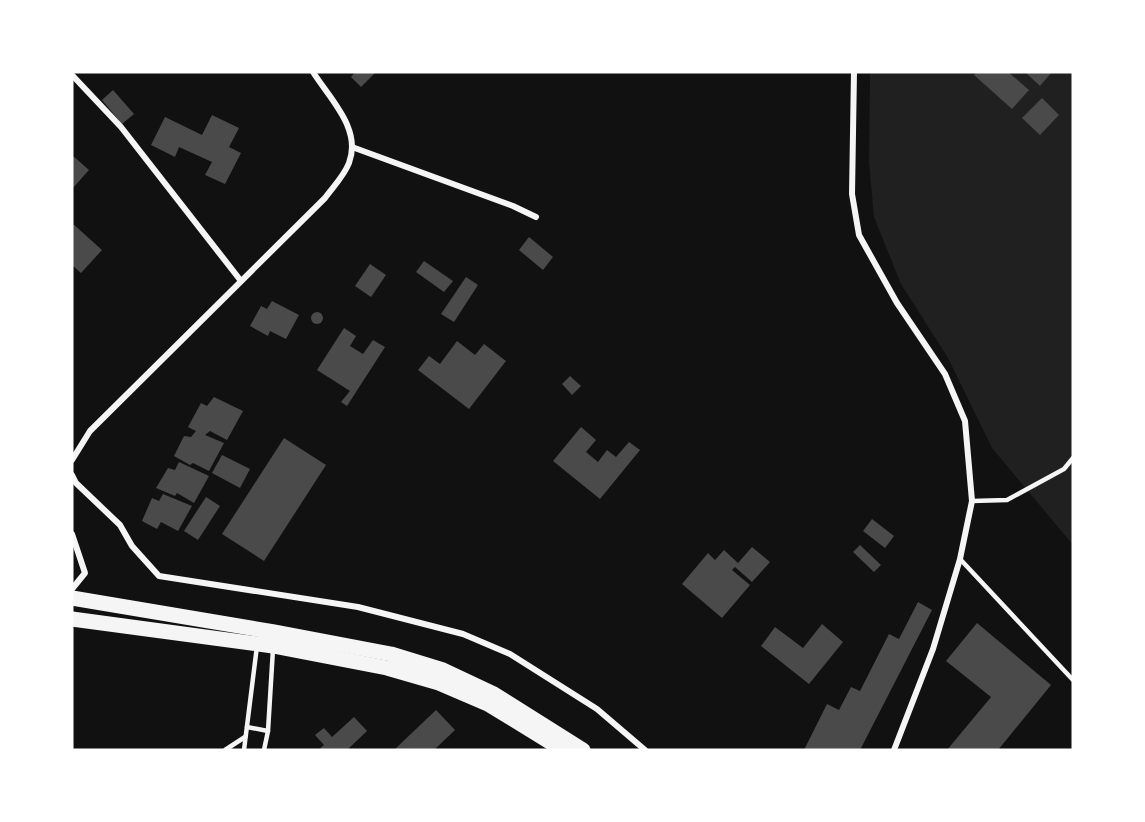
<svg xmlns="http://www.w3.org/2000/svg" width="1145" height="822" font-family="'Alegreya Sans',sans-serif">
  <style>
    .green { fill: #202020 }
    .building { fill: #4a4a4a }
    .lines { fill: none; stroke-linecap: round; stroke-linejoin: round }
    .service { stroke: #f5f5f5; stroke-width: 4.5 }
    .minor { stroke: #f5f5f5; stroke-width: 6 }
    .trunk { stroke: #f5f5f5; stroke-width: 15 }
  </style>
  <rect width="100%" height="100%" fill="#111"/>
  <!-- green -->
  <path class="green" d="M870,72H1073V545L992,448L948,358L901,284L874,217L869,162Z"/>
  <!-- building -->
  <g class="building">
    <path d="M355,72H376L361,87L351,77Z"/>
    <path d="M977,72H1008L1029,90L1012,109L974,75Z"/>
    <path d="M1025,72H1052L1040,86Z"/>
    <path d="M113,90L134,114L122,124L102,100Z"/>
    <path d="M1042,98L1059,115L1040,135L1022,118Z"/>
    <path d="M212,115L239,128L229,147L241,153L225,184L205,175L212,162L179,147L175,157L151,145L165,117L202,135Z"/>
    <path d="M72,155L89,170L72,189Z"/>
    <path d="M72,223L102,250L81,273L72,265Z"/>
    <path d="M529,237L553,257L543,270L519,250Z"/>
    <path d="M424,261L453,281L444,292L416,272Z"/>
    <path d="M370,264L386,275L371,297L355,286Z"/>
    <path d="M466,277L478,285L454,322L441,314Z"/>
    <path d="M272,301L299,315L286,339L270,331L268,336L250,326L261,306L267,309Z"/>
    <circle cx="317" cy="318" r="6"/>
    <path d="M344,328L356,336L350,346L363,354L373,340L385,347L347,406L341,402L350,391L317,370Z"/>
    <path d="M457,341L475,355L484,344L506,361L469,409L418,370L429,356L440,364Z"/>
    <path d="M570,376L581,386L572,395L562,384Z"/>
    <path d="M214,397L243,411L227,440L210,431L205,435L224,443L209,471L193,463L190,465L174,456L184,436L191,437L196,431L188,427L201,403L207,406Z"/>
    <path d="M581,427L596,440L586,452L598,462L607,450L616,457L629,442L640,450L600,499L553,461Z"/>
    <path d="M284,438L326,465L264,561L222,534Z"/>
    <path d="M222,455L250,469L240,488L212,473Z"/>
    <path d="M179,462L209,476L194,503L177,493L175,496L156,488L168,468L175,470Z"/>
    <path d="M163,494L192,506L178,531L161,522L157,529L142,521L152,498L159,501Z"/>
    <path d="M206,497L220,506L198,540L184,531Z"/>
    <path d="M872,519L894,536L885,548L863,531Z"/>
    <path d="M860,545L881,565L874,572L853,552Z"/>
    <path d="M752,547L770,562L752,582L735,567L732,570L750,585L722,618L682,584L708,553L715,560L724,550L738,563Z"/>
    <path d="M918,602L932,610L860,750H804L827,704L839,710L851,687L860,691L889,634L899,639Z"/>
    <path d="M977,623L1051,685L998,750H947L991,697L946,661Z"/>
    <path d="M822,624L843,642L809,684L761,646L775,627L803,648Z"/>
    <path d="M436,710L455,730L434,750H394Z"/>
    <path d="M354,717L367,731L347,750H318L324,745L315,735L324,728L332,737Z"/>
  </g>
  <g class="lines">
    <!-- service -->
    <g class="service">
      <path d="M972,501L1007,500L1064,469L1073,458"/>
      <path d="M960,559L1073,680"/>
      <path d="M247,727L268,731"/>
      <path d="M225,750L245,737"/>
      <path d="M244,750L257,646"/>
      <path d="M264,750L268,731L273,649"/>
    </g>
    <!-- minor -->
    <g class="minor">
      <path d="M854,72L852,194L859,235L897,303L945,374L965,421L972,501L960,559L933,649L894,750"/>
      <path d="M72,75L121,127L241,281"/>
      <path d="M352,147L513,206L536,217"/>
      <path d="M72,460L90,431L325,198C333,187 344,176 349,163C362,129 330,99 313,72"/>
      <path d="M72,475L76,483L120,525L132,546L159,576L358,607L463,634L510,654L597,709L645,750"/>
      <path d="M72,534L85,573L72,589"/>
    </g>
    <!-- trunk -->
    <g class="trunk">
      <path d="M72,598L274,632L391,654L443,670L494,694L583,750"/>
      <path d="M72,619L273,646L387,668L439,683L488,704L563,750"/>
    </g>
  </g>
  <!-- border -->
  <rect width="1145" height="822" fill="none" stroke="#ffffff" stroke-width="147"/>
</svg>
